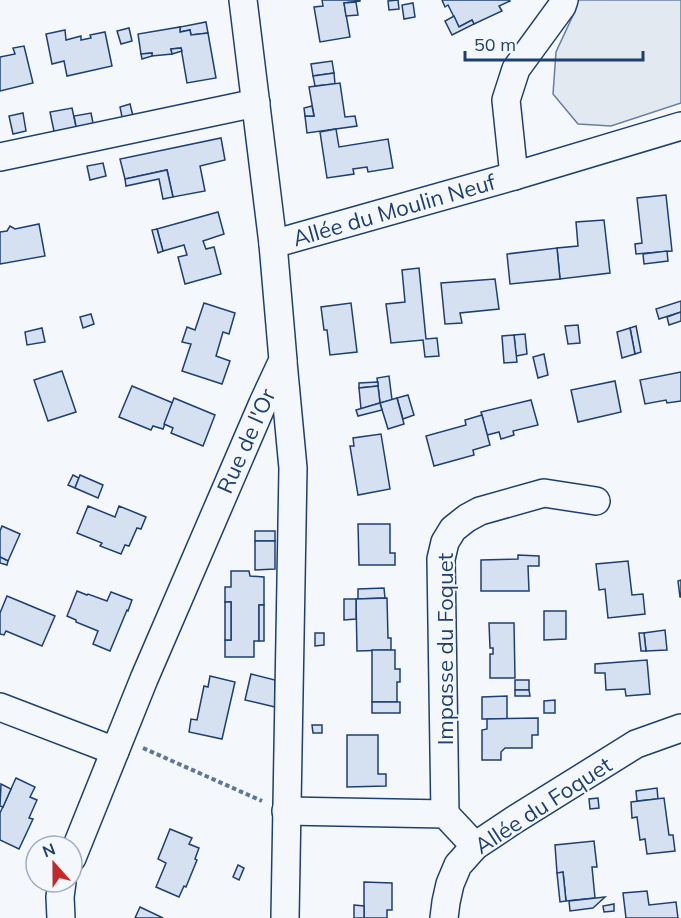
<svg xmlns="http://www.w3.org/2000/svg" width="681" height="918" font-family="Mulish,sans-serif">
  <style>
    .green { fill: #e3e9f0; stroke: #687fa3; stroke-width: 1.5 }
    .building { fill: #d5e0f0; stroke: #1d3f73; stroke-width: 1.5 }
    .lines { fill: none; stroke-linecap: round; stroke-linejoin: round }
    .minor-casing { stroke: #1d3f73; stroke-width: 30 }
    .path { stroke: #5e769c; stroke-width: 4; stroke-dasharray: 4.5 3; stroke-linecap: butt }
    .minor { stroke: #f4f7fb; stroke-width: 27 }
    .labels { text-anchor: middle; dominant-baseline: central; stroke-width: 4.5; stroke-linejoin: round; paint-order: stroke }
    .street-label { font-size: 22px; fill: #1d3f73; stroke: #f4f7fb }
  </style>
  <rect width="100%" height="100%" fill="#f4f7fb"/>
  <!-- green -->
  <path class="green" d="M576,0H681V103L611,126L578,124L553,94L556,52L575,11Z"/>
  <!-- building -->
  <g class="building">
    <path d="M322,0H360V1L344,3L350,37L320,42L314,7L323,6Z"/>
    <path d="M398,0L399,9L389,10L388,1Z"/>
    <path d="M442,0H509L510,1L499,6L502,11L474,24L472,20L459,27L448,5L445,7Z"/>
    <path d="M356,2L358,15L346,16L344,3Z"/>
    <path d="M413,3L415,17L404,19L402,5Z"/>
    <path d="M454,16L459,27L472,20L474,24L452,35L445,21Z"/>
    <path d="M206,22L208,33L191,35L190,30L180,32V27Z"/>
    <path d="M180,27V32L190,30L191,35L208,33L216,78L187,83L181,48L171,49L172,54L152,56V53L141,54L138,34Z"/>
    <path d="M129,28L132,41L121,44L117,31Z"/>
    <path d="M65,30L66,40L81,36V40L91,38L90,35L105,32L112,66L67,76L64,61L52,64L46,34Z"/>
    <path d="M24,46L33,83L0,91V57L15,54L13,48Z"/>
    <path d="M181,48L182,51L172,54L171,49Z"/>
    <path d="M152,53V56L142,59L141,54Z"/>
    <path d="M332,61L334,73L313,76L311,64Z"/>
    <path d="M334,73L335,84L315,86L313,76Z"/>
    <path d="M340,83L345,117L355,116L357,126L307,133L305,116H314L309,87Z"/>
    <path d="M130,104L134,120L123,122L120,107Z"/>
    <path d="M312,106L314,116H305L304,108Z"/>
    <path d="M72,108L77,131L55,136L50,112Z"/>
    <path d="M23,113L26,131L13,134L9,116Z"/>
    <path d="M91,113L94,128L77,131L74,116Z"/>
    <path d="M336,129L339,147L388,139L393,168L368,172L367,167L353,169L354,174L327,178L320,132Z"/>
    <path d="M221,138L225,160L200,166L205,191L173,197L167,170L125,179L120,159Z"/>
    <path d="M103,163L106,176L90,180L87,166Z"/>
    <path d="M167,170L173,197L163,199L159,179L126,186L125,179Z"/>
    <path d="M666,195L672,251L636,254L635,244L642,243L637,198Z"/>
    <path d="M218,212L224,234L203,241L206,249L214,247L221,274L185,284L178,257L187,255L184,245L163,251L157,229Z"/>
    <path d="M604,220L610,273L560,279L557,248L578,246L576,222Z"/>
    <path d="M39,224L45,256L0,264V232L7,231L10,226L15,229Z"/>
    <path d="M157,229L163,251L158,253L152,230Z"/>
    <path d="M557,248L560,279L510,284L507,254Z"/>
    <path d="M667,251L668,261L644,264L643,254Z"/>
    <path d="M419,268L426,339L437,338L439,356L425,357L423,340L391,343L386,304L405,302L402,270Z"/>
    <path d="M495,279L499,309L460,313L462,323L445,324L441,283Z"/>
    <path d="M681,301V312L659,319L656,309Z"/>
    <path d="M204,303L235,313L229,334L223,332L216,356L230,361L222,384L182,371L191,344L182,342L187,327L195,330Z"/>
    <path d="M351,303L357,352L330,355L327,330H324L321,307Z"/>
    <path d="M681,312V321L669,325L667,317Z"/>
    <path d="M91,314L94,324L83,328L80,317Z"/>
    <path d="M578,325L580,343L568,344L565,326Z"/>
    <path d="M636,326L641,352L635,354L630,328Z"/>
    <path d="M42,328L45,342L27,345L25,332Z"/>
    <path d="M630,328L635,354L622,358L617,332Z"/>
    <path d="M525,334L527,354L516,356L514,335Z"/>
    <path d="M514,335L517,362L504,363L502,336Z"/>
    <path d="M544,354L548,375L538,378L533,357Z"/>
    <path d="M62,371L76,412L48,421L34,380Z"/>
    <path d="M681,372V401L667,403L666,400L645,404L640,380Z"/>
    <path d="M389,376L392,400L380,403L377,378Z"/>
    <path d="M615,381L621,412L578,422L571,390Z"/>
    <path d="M378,382V386L359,388V383Z"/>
    <path d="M132,386L173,403L163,429L153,426L151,430L119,417Z"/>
    <path d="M378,386L380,403L361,409L359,388Z"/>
    <path d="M408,395L414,415L403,419L397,398Z"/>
    <path d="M174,398L215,415L203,446L171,433L173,428L164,424Z"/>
    <path d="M397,398L404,424L388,429L380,403Z"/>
    <path d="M531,400L538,425L513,431L514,435L501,439L499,432L487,435L481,412Z"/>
    <path d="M380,403L382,410L358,416L356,410Z"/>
    <path d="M482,415L490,445L473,450L474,455L434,466L426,436L466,425L465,420Z"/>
    <path d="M381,434L390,489L358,495L350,446H354L353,438Z"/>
    <path d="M73,475L79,478L75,488L68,485Z"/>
    <path d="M80,475L103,485L98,498L75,488Z"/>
    <path d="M88,506L115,517L119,506L146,517L141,529L137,528L129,546L125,545L121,554L100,546L102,543L77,533Z"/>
    <path d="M358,524H390V553H395V565H359Z"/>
    <path d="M2,526L20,534L8,561L0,557V531Z"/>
    <rect x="255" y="531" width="20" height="10"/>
    <path d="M255,541H275V569L255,570Z"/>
    <path d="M518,555L539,556V566H528L529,591H481V560L518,559Z"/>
    <path d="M0,557L8,561L7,565L0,563Z"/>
    <path d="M628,561L632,595L643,594L645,614L608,618L605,589L599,590L596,564Z"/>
    <path d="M231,571H249L250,576L264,577V605H259V641H254V657H225V640H231V602H225V587H231Z"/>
    <path d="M681,580V597H680L678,581Z"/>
    <path d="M384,588L385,598L358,599V589Z"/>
    <path d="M77,591L87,595L88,594L107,601L111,592L132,600L128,611L127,610L110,651L93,644L98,631L76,622V620L67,616Z"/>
    <path d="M7,596L55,616L42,646L6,631L4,635L0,634V613Z"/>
    <path d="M387,598L388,638H391V650L357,651L356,599Z"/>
    <path d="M344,599H356V619L344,620Z"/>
    <rect x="225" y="602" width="6" height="38"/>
    <rect x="259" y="605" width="5" height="36"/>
    <path d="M544,611H566V639L544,640Z"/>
    <path d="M489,623H514L515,678H490V654H493V648H490Z"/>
    <path d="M665,630L667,650L646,651L644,633Z"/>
    <path d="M315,633H324V645L315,646Z"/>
    <path d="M639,633H644L646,651H641Z"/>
    <path d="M372,650H395V669H400V682H397V702H372Z"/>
    <path d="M647,660L650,694L626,696L625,689L606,690L605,673H595V664Z"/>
    <path d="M251,674L275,680V707L245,700Z"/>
    <path d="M210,676L235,682L222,739L189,732L191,719L197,720L204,686L208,687Z"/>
    <rect x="515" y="680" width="14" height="10"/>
    <path d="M515,690H529L530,696H515Z"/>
    <path d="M507,696V719H482V697Z"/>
    <path d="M555,700V713H544V701Z"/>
    <rect x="372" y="702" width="28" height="11"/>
    <path d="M538,718V735H532V748H505L501,752V760H482V730L487,729V719Z"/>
    <path d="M312,725H322V733H313Z"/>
    <path d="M347,735H378V774H386V786L347,787Z"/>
    <path d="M16,778L35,787L30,797L37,800L29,818L33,819L19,849L0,840V813Z"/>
    <path d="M1,784L11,789L3,807L0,806Z"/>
    <path d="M657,788L658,799L637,801L636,791Z"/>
    <path d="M598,798L599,808L590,809L589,799Z"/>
    <path d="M664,798L669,835H673L675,851L647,854L645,839L640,840L637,817L632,818L631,802Z"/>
    <path d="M170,829L192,838L189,844L199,848L195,859L197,860L186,887L184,886L179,897L156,887L166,863L158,859Z"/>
    <path d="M594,841L597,867H592L595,898L566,901L563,872L557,873L555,845Z"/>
    <path d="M238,865L244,868L239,880L233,877Z"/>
    <path d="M563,872L566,901L560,902L557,873Z"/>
    <path d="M364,882L392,883V910H387V918H364Z"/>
    <path d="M647,891L649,905L676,902L678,918H626L623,893Z"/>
    <path d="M605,897L593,908L570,911L569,901Z"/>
    <path d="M614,904V911L604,912L603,906Z"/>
    <path d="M354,905L364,906V918H354Z"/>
    <path d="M140,907L163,918H135Z"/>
  </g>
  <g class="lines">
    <defs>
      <g id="minor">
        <path d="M0,157L256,103"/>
        <path d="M514,176L506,100L516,69L562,6L564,0"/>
        <path d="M273,244L514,176L681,126"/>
        <path d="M283,362L293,468L285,918"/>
        <path d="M0,707L115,751"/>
        <path d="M286,811L445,814L475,846"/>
        <path d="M445,814L441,559L445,542L453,529L467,518L480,511L544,493L596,501"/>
        <path d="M72,858L144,679L263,403L283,360L273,244L243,0"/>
        <path d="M61,918L60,897L62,882"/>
        <path d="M444,918L446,902L450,884L458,865L475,846L514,820L636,744L681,728"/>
      </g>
    </defs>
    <!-- minor casing -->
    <use href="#minor" class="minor-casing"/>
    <!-- path -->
    <path class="path" d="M143,748L262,801"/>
    <!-- minor -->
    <use href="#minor" class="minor"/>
  </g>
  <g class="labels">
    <!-- street labels -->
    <g class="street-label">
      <text transform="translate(394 210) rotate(-16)">Allée du Moulin Neuf</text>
      <text transform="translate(246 441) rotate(-66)">Rue de l'Or</text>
      <text transform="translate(445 649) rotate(-90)">Impasse du Foquet</text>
      <text transform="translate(543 805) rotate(-33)">Allée du Foquet</text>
    </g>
  </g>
  <!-- north arrow -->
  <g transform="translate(54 864) rotate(339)"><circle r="28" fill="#f4f7fb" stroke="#9eadc5" stroke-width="1.5"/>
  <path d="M0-4.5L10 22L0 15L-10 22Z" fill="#c62828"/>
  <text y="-9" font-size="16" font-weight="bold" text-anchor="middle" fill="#1d3f73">N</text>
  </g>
  <!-- scale -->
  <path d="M465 51v9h178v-9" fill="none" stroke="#1d3f73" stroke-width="3"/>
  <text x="474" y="51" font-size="18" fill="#1d3f73" stroke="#f4f7fb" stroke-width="4.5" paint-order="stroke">50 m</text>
</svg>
